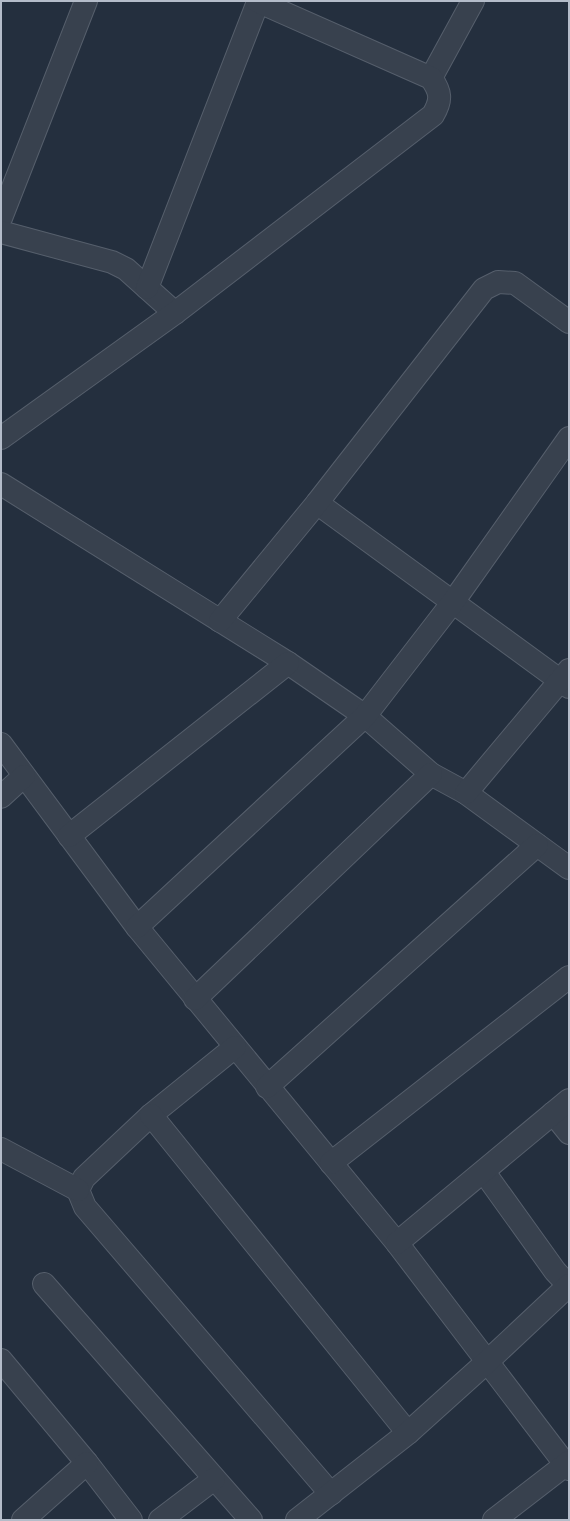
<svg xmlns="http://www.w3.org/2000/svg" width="570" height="1521" font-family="Montserrat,sans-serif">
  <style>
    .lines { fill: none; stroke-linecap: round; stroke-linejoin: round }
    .street-casing { stroke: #565f6c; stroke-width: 24 }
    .street { stroke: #38414e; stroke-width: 22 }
  </style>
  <rect width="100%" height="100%" fill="#242f3e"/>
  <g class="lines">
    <defs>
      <g id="street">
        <path d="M431,78L473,1"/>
        <path d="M1,218L86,1"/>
        <path d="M1,232L112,262L126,269L175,313"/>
        <path d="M147,288L258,2"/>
        <path d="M1,438L175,313L433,115C442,100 441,92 431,78L257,1"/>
        <path d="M1,484L288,663L365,716L431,774L466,793L569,868"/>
        <path d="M317,503L569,687"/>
        <path d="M220,621L317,503L484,289L498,282L515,283L569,322"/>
        <path d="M1,744L137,927L397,1243L569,1469"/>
        <path d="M466,793L569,670"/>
        <path d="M1,797L24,776"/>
        <path d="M69,836L288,663"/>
        <path d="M137,927L365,716L453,602L569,438"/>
        <path d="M195,999L431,774"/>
        <path d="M235,1047L151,1115L84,1178L78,1190L85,1207L331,1494"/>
        <path d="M267,1087L537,845"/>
        <path d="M553,1113L569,1133"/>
        <path d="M151,1115L408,1433"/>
        <path d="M1,1149L78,1190"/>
        <path d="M331,1163L569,977"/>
        <path d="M484,1172L555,1271L569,1286"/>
        <path d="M397,1243L569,1100"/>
        <path d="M44,1284L251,1520"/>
        <path d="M1,1360L87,1463L131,1520"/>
        <path d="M23,1520L87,1463"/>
        <path d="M160,1520L214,1479"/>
        <path d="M297,1520L408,1433L488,1361L569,1285"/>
        <path d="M494,1520L569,1462"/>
      </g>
    </defs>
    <!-- street casing -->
    <use href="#street" class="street-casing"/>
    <!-- street -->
    <use href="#street" class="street"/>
  </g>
  <!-- border -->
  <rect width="570" height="1521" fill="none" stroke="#b4bcc9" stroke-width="4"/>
</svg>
